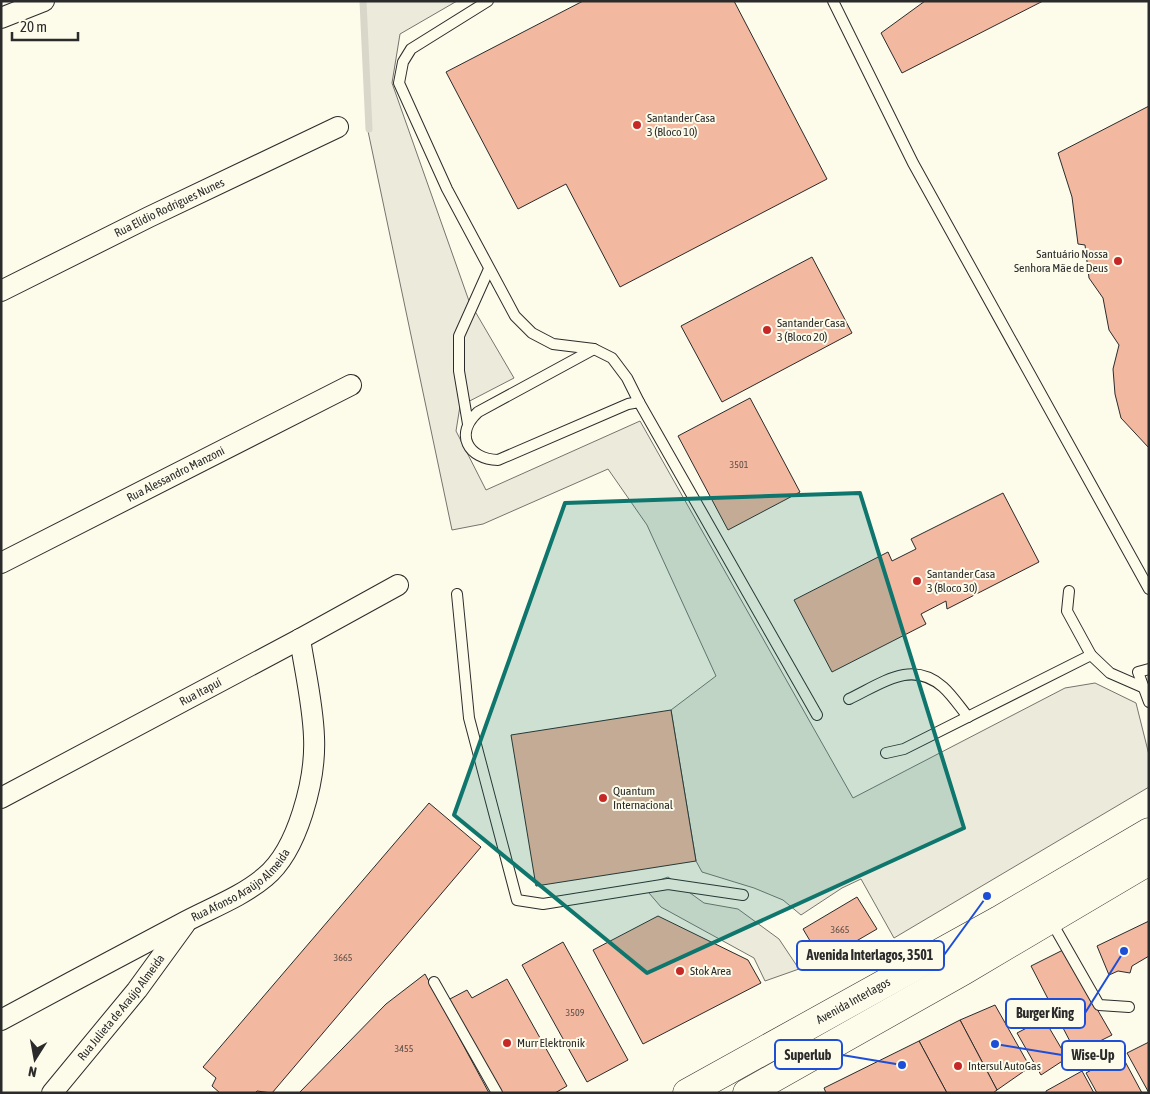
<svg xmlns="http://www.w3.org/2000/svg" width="1150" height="1094" font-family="'Asap Condensed',sans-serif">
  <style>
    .green { fill: #ecebdb; stroke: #74746e }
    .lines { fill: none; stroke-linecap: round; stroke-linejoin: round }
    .stream { stroke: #d8d7c9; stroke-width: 7 }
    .building { fill: #f2b8a0; stroke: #2b2b2b }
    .service-casing { stroke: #2b2b2b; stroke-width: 12 }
    .minor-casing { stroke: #2b2b2b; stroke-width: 22 }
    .primary-casing { stroke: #2b2b2b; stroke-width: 29 }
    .service { stroke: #fdfbea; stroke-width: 10 }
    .minor { stroke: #fdfbea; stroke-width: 20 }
    .primary { stroke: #fdfbea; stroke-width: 28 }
    .marked { fill: #0f766e; fill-opacity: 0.2; stroke: #0f766e; stroke-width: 4; stroke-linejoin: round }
    .poi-dot { fill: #c62828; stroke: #fdfbea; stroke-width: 2 }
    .labels { text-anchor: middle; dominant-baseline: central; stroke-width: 4; stroke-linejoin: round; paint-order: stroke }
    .number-label { font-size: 10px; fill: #5d4e48 }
    .poi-label { font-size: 12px; fill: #2b2b2b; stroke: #fdfbea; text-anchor: start }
    .street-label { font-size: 12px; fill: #2b2b2b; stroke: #fdfbea }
    .leader { fill: none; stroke: #1d4ed8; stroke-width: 2 }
    .callout-dot { fill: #1d4ed8; stroke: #fdfbea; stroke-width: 2 }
    .callout { fill: #fdfbea; stroke: #1d4ed8; stroke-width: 2 }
    .callout-label { font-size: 14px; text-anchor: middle; font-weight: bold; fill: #2b2b2b }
  </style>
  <rect width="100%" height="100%" fill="#fdfbea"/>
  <!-- green -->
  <g class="green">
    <path d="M361,1H457L400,34L392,83L469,301L514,378L460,406L456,431L486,490L640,421L853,798L1065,688L1095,683L1136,703L1149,755V787L894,938L861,879L842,888L801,915L783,900L754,888L702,872L696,861L671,710L716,676L647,525L608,469L483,524L452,530L368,131Z"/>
    <path d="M668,877L704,903L738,909L779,939L799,969L765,981L754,958L661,907L643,886Z"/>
  </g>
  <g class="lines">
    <!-- stream -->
    <path class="stream" d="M363,1L369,129"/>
  </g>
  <!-- building -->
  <g class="building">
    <path d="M583,1H734L827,179L620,287L566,184L518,209L446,72Z"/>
    <path d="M925,1H1043L902,73L881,33Z"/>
    <path d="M1149,106V448L1121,418L1115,394L1113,369L1119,345L1109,330L1103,298L1089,278L1085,245L1078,244L1072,197L1058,153Z"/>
    <path d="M812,257L852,333L722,402L681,326Z"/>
    <path d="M750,398L800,492L728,530L678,436Z"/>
    <path d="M1003,493L1039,562L947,609L946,601L921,614L926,624L832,672L794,600L888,552L892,561L916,549L911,539Z"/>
    <path d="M671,710L696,861L536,886L511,735Z"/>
    <path d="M429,803L481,847L272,1093L257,1091L255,1093H220L212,1086L216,1078L203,1067Z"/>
    <path d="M857,897L877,929L822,961L803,929Z"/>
    <path d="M658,916L748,960L761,983L643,1044L593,950Z"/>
    <path d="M1149,921V956L1132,966L1130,973L1118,971L1109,975L1097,946Z"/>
    <path d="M563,942L628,1060L587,1082L522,965Z"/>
    <path d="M1063,950L1112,1035L1076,1053L1031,966Z"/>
    <path d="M425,974L489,1093H299L386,1004Z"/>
    <path d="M507,979L567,1086L555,1093H500L448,1000L467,990L472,998Z"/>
    <path d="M995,1005L1030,1067L997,1090L960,1020Z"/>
    <path d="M1044,1019L1067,1058L1041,1075L1017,1033Z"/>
    <path d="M960,1020L997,1090L993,1093H947L919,1041Z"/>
    <path d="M919,1041L947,1093H826L824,1088Z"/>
    <path d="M1149,1042V1093L1127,1053Z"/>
    <path d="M1121,1054L1142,1093H1097L1086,1073Z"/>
    <path d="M1082,1071L1094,1093H1046V1091Z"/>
  </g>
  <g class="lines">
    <defs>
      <g id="service">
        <path d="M488,1L411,49L403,62L399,83L447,189L515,316L532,333L553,344L594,349L612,358L627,378L639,402"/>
        <path d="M833,1L913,163L1149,589"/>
        <path d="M594,349L478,412C454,434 468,459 498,460L628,404L639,402L817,715"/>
        <path d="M468,424L459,371V336L489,269"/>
        <path d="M1069,591L1067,611L1091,655L1110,673L1149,690"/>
        <path d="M457,594L469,718L517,900L543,904L668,884L743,895"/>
        <path d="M1149,669L1138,672L1149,702"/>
        <path d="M849,699C881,684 911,659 943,687C952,695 960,707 968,717"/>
        <path d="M886,753L904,749L1091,655"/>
        <path d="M1051,921L1099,1005L1129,1007"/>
        <path d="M434,982L497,1093"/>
      </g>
      <g id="minor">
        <path d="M1,18L44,1"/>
        <path id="s1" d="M1,291L149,217L338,127"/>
        <path id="s2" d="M1,563L351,385"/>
        <path id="s3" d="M1,798L300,639L398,585"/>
        <path id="s4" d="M1,1020C60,988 120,956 179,925C208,909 240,898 265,877C298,850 316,779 314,737C313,705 305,671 300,639"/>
        <path id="s5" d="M52,1093L137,990L185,924"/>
      </g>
      <g id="primary">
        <path id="s6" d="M687,1093L999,920L1149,832"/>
        <path d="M747,1093L963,971L1149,861"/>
      </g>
    </defs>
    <!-- service casing -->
    <use href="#service" class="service-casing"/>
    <!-- minor casing -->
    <use href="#minor" class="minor-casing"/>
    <!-- primary casing -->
    <use href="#primary" class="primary-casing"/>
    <!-- service -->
    <use href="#service" class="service"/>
    <!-- minor -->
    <use href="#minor" class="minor"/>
    <!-- primary -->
    <use href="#primary" class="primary"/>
  </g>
  <!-- marked area -->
  <path class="marked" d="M860,493L964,828L647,973L454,815L565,503Z"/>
  <!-- markers -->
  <g class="poi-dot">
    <circle cx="637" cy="125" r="5"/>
    <circle cx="1118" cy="261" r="5"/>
    <circle cx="767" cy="330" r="5"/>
    <circle cx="917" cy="581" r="5"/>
    <circle cx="603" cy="798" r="5"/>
    <circle cx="680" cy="971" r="5"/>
    <circle cx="507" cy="1043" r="5"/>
    <circle cx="958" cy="1066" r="5"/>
  </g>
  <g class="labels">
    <!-- number labels -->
    <g class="number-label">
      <text x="739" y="464">3501</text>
      <text x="840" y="929">3665</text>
      <text x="343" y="957">3665</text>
      <text x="575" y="1012">3509</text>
      <text x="404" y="1048">3455</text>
    </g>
    <!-- poi labels -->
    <g class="poi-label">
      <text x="647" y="118">Santander Casa<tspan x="647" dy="14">3 (Bloco 10)</tspan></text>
      <text x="1108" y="254" text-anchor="end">Santuário Nossa<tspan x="1108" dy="14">Senhora Mãe de Deus</tspan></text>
      <text x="777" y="323">Santander Casa<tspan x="777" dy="14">3 (Bloco 20)</tspan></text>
      <text x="927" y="574">Santander Casa<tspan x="927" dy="14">3 (Bloco 30)</tspan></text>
      <text x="613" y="791">Quantum<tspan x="613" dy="14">Internacional</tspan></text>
      <text x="690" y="971">Stok Area</text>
      <text x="517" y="1043">Murr Elektronik</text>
      <text x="968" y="1066">Intersul AutoGas</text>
    </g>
    <!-- street labels -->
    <g class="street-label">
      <text stroke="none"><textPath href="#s1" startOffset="188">Rua Elídio Rodrigues Nunes</textPath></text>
      <text stroke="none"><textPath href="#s2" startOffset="196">Rua Alessandro Manzoni</textPath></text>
      <text stroke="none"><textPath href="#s3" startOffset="226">Rua Itapuí</textPath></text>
      <text stroke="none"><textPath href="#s4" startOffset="276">Rua Afonso Araújo Almeida</textPath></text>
      <text stroke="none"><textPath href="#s6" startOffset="190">Avenida Interlagos</textPath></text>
      <text stroke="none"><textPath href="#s5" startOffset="110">Rua Julieta de Araújo Almeida</textPath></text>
    </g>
  </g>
  <!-- callouts -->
  <path class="leader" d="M987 896L944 955M1124 951L1085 1013M902 1065L842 1055M995 1044L1062 1055"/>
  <g class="callout-dot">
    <circle cx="987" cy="896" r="5"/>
    <circle cx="1124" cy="951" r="5"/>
    <circle cx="902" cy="1065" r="5"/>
    <circle cx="995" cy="1044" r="5"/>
  </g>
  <g class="callout">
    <rect x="797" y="941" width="147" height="29" rx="5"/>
    <rect x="1006" y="999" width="79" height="29" rx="5"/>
    <rect x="775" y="1040" width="67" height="29" rx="5"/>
    <rect x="1062" y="1041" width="63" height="29" rx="5"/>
  </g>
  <g class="callout-label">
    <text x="870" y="960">Avenida Interlagos, 3501</text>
    <text x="1045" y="1018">Burger King</text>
    <text x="808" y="1060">Superlub</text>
    <text x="1093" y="1060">Wise-Up</text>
  </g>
  <!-- border -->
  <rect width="1150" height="1094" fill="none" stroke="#2b2b2b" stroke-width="5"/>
  <!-- north arrow -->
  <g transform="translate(35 1059) rotate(191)" stroke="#fdfbea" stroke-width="4" paint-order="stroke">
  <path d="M0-4L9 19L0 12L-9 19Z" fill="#2b2b2b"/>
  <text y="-8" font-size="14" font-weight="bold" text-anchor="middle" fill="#2b2b2b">N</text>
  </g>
  <!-- scale -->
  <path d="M12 32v8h66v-8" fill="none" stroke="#2b2b2b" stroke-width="2.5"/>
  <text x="20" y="32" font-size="15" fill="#2b2b2b" stroke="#fdfbea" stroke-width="4" paint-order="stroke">20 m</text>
</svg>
